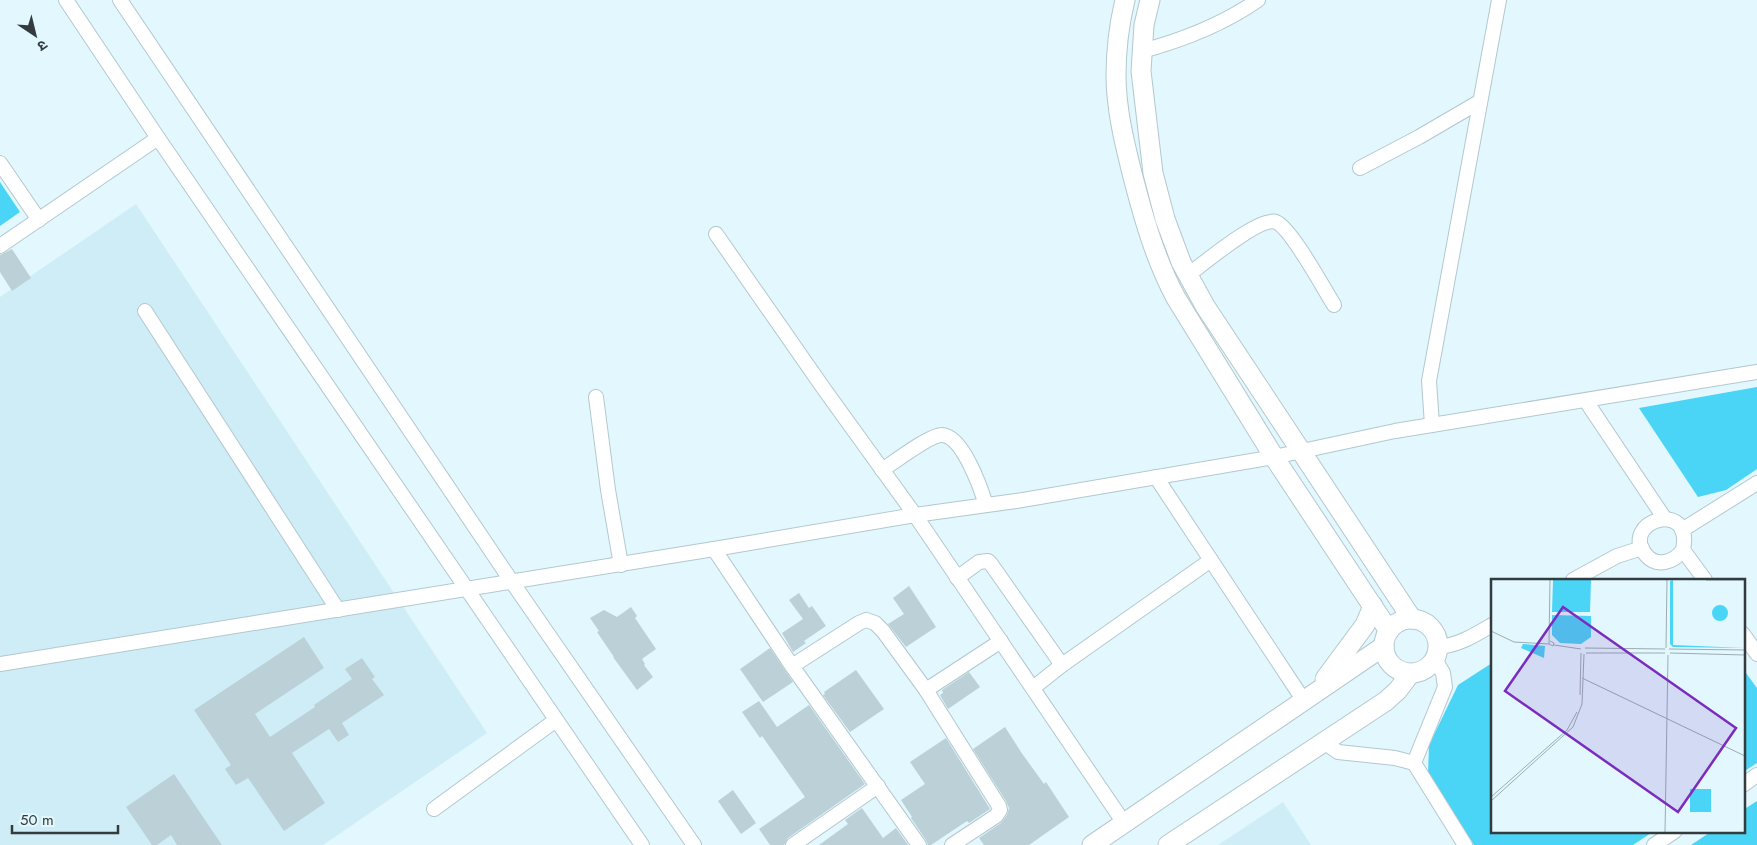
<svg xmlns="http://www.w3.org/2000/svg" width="1757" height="845" font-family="Jost,'Noto Sans Devanagari',sans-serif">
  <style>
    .built { fill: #cfedf6 }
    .green { fill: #4ad4f5 }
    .building { fill: #bbd1d7 }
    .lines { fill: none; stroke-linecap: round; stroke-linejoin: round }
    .minor-casing { stroke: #b2c8ce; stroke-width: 16 }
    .major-casing { stroke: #b2c8ce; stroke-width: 21 }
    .minor { stroke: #fff; stroke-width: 14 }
    .major { stroke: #fff; stroke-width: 19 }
    .inset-road { fill: none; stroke: #9cacb1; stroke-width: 1 }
    .view { fill: #7b2cbf; fill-opacity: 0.15; stroke: #7b2cbf; stroke-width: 2.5 }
    .inset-edge { fill: none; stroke: #333b3e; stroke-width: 2.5 }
  </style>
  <rect width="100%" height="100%" fill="#e2f8fe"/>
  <!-- built -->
  <g class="built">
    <path d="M136,204L487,733L323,845H0V297Z"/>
    <path d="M1283,802L1311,845H1218Z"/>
  </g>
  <!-- green -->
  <g class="green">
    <path d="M0,182L20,212L0,226Z"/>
    <path d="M1757,387V469L1726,490L1698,497L1639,408Z"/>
    <path d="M1492,663V831H1654L1633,845H1474L1428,776L1429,745L1458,685Z"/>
    <path d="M1743,669L1757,688V763L1743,772Z"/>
    <path d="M1757,801V845H1691L1712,831H1743V810Z"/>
  </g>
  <!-- building -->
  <g class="building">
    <path d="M12,249L31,278L12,291L0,272V255Z"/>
    <path d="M909,586L936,627L906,647L888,624L904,614L893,598Z"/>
    <path d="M799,593L809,608L812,606L826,626L804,641L806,643L793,652L782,633L803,619L789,600Z"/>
    <path d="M631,607L637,616L635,618L656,649L642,659L645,664L644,665L653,677L637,690L613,657H614L597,632L599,631L590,618L604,610L617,617Z"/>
    <path d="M304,637L324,668L255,714L270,737L315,707L314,705L352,679L345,669L362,658L375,677L372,679L384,695L342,723L349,735L338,742L329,729L292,753L325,803L284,831L248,778L236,785L225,769L231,765L194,710Z"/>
    <path d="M770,648L793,682L763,702L740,669Z"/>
    <path d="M856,670L884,709L850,732L823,695L825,694L824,692Z"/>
    <path d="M969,672L980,687L948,709L940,695L943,693L942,690Z"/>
    <path d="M759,701L777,727L809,705L865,784L788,838L784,845H770L759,829L805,797L762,736L760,738L742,712Z"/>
    <path d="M1005,727L1021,752L1044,784L1046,782L1069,817L1029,845H984L979,838L1001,823L1007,815L1009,808L1006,801L973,749Z"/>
    <path d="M946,738L990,809L969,823L967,821L931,845H928L926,840L911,818L912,817L901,800L925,784L910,762Z"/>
    <path d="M174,774L205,820L222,845H177L171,835L157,845H152L126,807Z"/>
    <path d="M733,790L756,823L741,834L718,801Z"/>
    <path d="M862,808L883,838L896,828L908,845H819L848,824L845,820Z"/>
  </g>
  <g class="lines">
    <defs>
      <g id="minor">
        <path d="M66,0L158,138L642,845"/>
        <path d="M120,0L512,582L694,845"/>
        <path d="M1142,51C1183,40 1222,25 1258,0"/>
        <path d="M0,163L39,220"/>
        <path d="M1360,168L1419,137L1479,102"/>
        <path d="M716,234L824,389L915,515L1124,823"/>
        <path d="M0,246L158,138"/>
        <path d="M1188,275C1203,264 1260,216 1276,222C1291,228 1324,289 1334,305"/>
        <path d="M145,311L338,610"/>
        <path d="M596,397L608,490L621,565"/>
        <path d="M1586,401L1665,519"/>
        <path d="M1432,425L1429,381L1499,0"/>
        <path d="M882,470C893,463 931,434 942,435C963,436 981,489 986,505"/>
        <path d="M1156,477L1304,701"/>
        <path d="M1682,530L1757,483"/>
        <path d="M714,549L792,666L919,845"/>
        <path d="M1683,550C1674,562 1657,568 1646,555C1618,522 1694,497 1683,550L1705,580"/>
        <path d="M957,578L979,562L988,561L991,564L1062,665"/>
        <path d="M1573,580L1617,556L1642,548"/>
        <path d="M1743,634L1757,654"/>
        <path d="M1439,647C1459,645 1475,635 1492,625"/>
        <path d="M0,664L714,549L915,515L1016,501L1274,457L1395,431L1757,372"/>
        <path d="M792,666L859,623L866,620L875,623L883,631L926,690L999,806L1000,810L996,816L952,845"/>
        <path d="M1033,688L1062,665L1211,560"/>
        <path d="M926,690L1001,641"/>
        <path d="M1324,742L1338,752L1395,758L1414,763L1465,845"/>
        <path d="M1414,763L1445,687L1443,673L1435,659"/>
        <path d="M1743,785L1757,775"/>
        <path d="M434,809L556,720"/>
        <path d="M793,845L878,786"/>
        <path d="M1654,845L1675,831"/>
      </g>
      <g id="major">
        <path d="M1125,0C1119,25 1116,50 1116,75C1116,108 1124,141 1132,173C1143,216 1155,259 1176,298L1274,457L1389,631"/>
        <path d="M1150,0L1144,25L1141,71L1153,173L1165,219L1181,262L1205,306L1412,619"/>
        <circle cx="1411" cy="646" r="27"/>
        <path d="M1325,679L1365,625L1373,606"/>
        <path d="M1092,845L1384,646"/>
        <path d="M1168,845L1386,701L1398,690L1410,674"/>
      </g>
    </defs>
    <!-- minor casing -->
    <use href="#minor" class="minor-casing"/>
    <!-- major casing -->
    <use href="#major" class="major-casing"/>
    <!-- minor -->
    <use href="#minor" class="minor"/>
    <!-- major -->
    <use href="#major" class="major"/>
  </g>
  <!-- overview -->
  <g transform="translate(1491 579)">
    <rect width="254" height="254" fill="#e2f8fe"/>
    <path d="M62,1H100L99,33H61ZM182,1V66L254,69L182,68L179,65V2ZM221 34a8 8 0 1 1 16 0a8 8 0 1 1-16 0ZM61,36L100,37V58L90,65L69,64L61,56ZM32,65L54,67L53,79L30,69ZM199,210H220V233H199Z" fill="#4ad4f5"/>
    <path class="inset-road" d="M215,1H254M0,52L23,63L58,65M59,62L63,64L62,67L58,65L59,1M63,66L90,70M94,69L174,70M175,69L176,1M178,70L254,71M95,74H174M179,74L254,76M91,99L254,177M89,116L90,74M0,218L76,151L86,133M0,222L82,148L91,125L93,75M174,253L177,76"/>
    <path class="view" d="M72,28L245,149L187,233L14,112Z"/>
    <rect width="254" height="254" class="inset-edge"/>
  </g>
  <!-- north arrow -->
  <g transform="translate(35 35) rotate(145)" stroke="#e2f8fe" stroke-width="4" paint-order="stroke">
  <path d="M0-4L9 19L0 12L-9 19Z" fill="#333b3e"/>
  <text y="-8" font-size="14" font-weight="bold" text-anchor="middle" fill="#333b3e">उ</text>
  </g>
  <!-- scale -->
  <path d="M12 825v8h106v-8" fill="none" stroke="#333b3e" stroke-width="2.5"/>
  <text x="20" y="825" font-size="15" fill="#333b3e" stroke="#e2f8fe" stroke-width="4" paint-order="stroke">50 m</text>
</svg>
